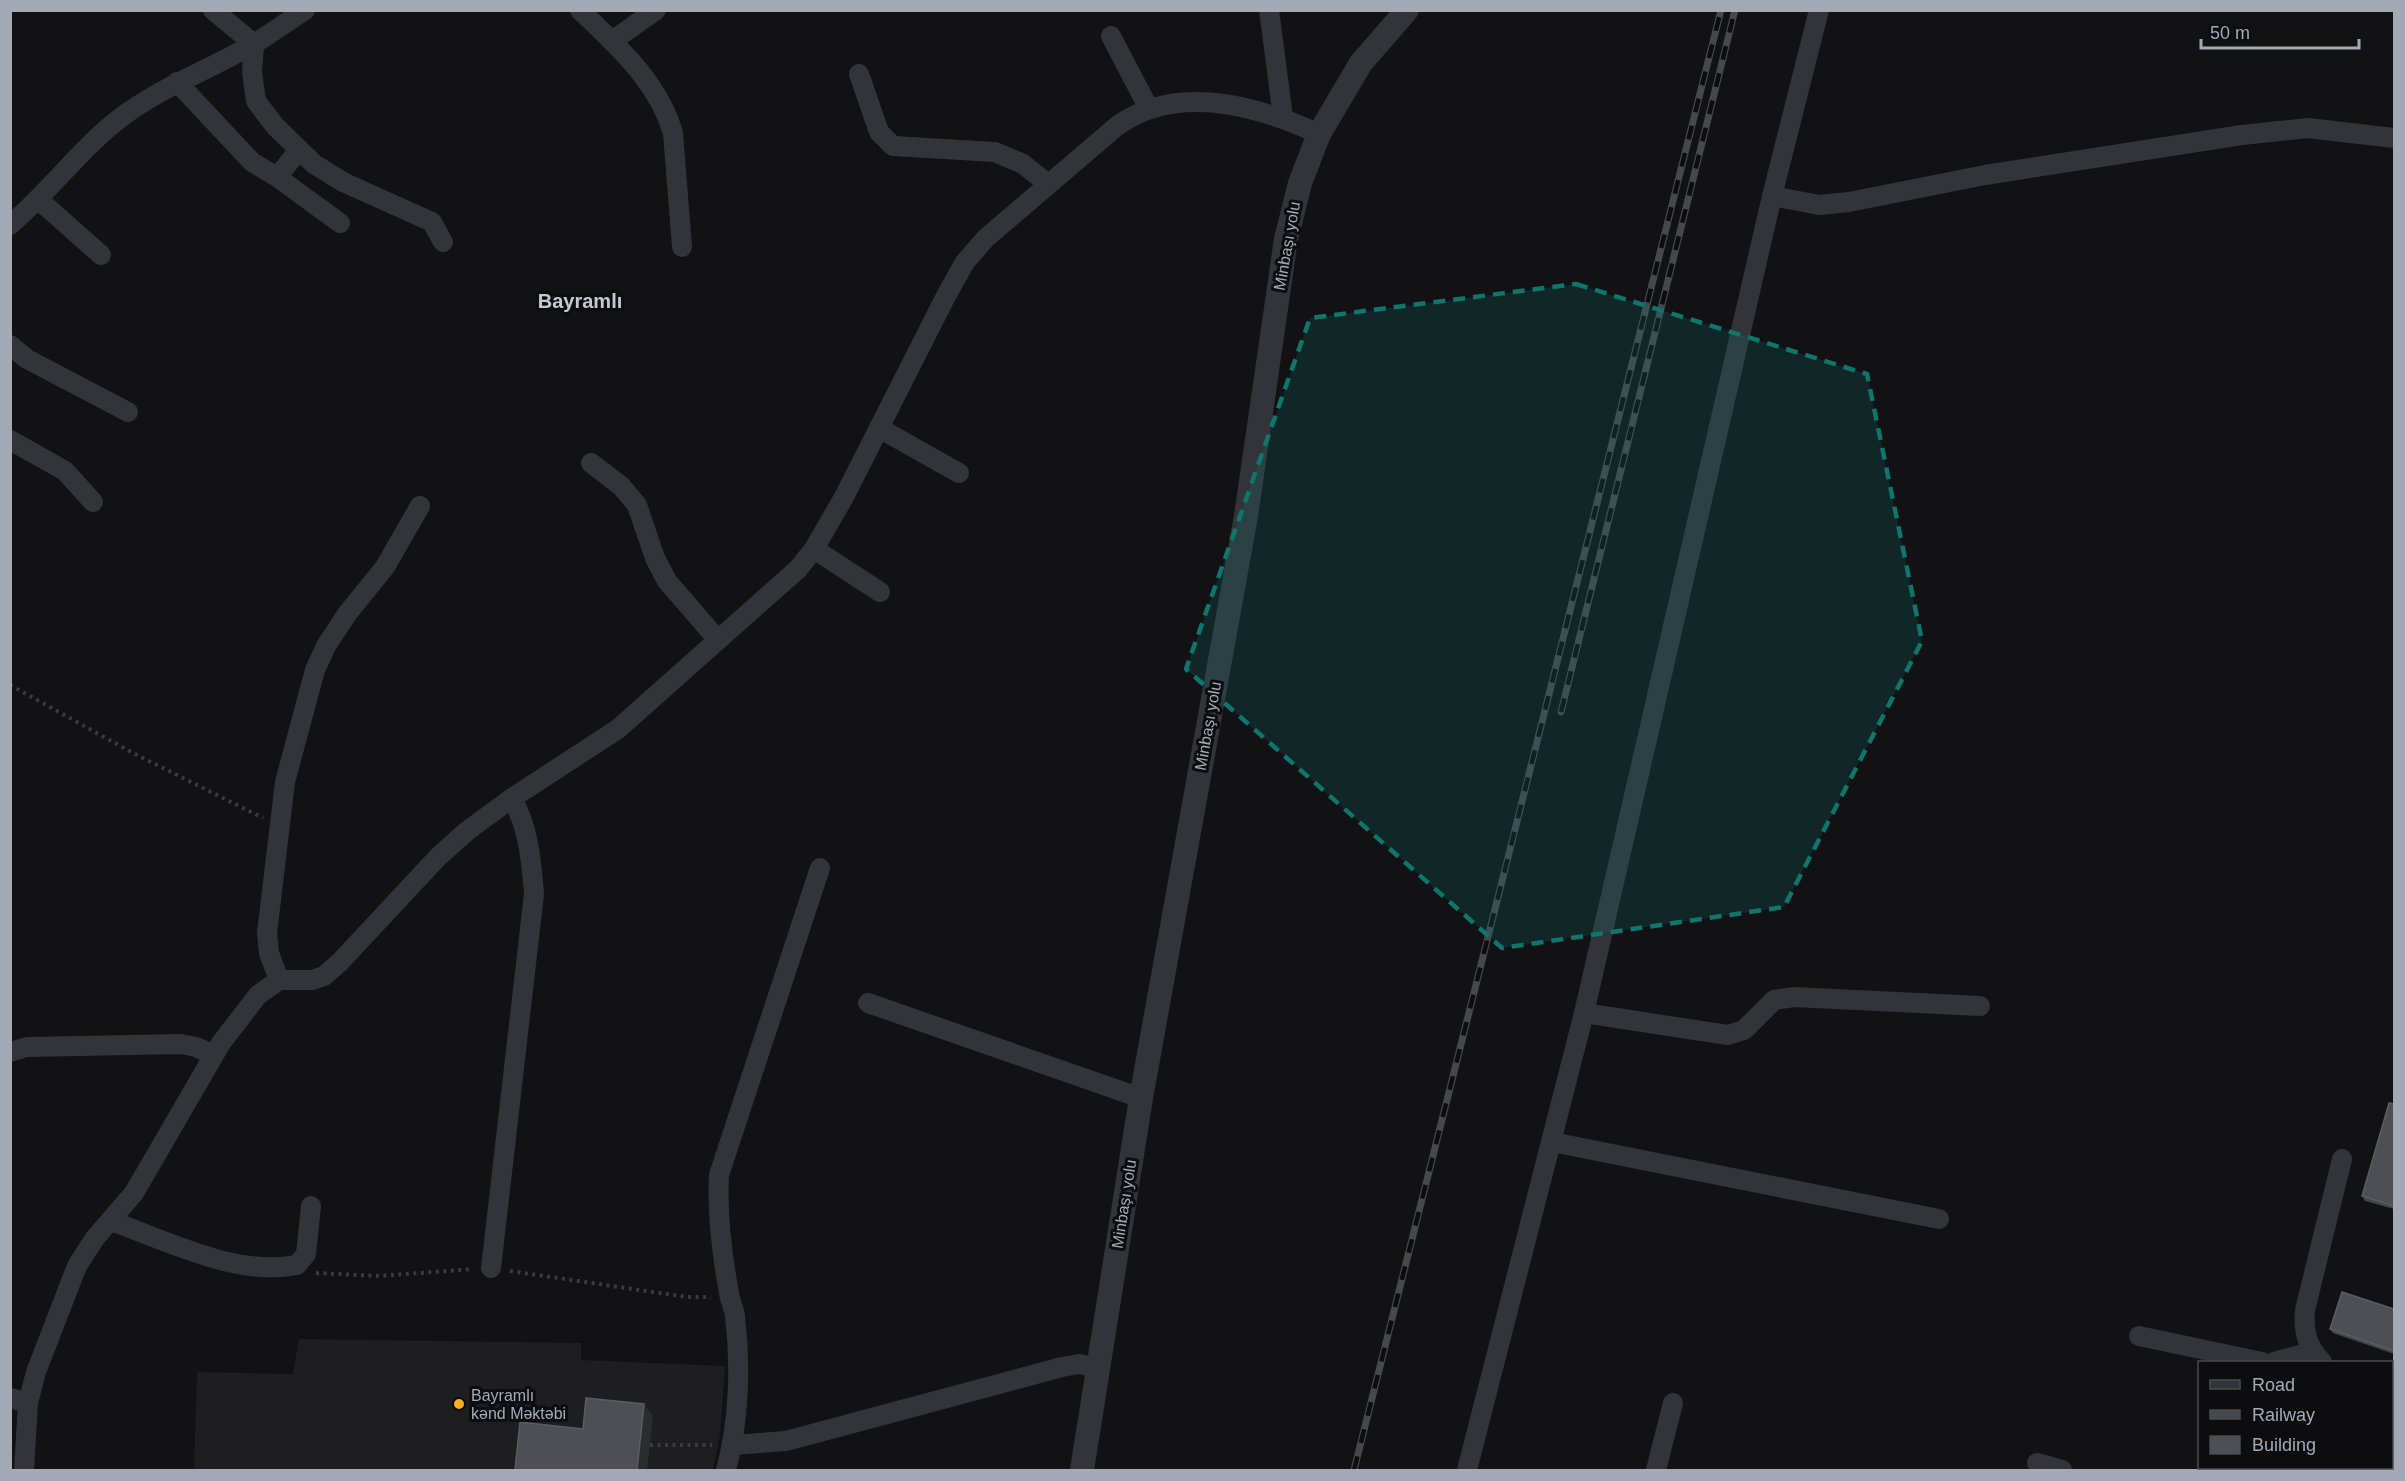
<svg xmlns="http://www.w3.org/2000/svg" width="2405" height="1481" font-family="Arial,sans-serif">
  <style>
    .built { fill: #1e1e21 }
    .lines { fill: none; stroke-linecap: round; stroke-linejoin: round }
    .path { stroke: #393b40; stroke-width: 4; stroke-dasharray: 3 4.5; stroke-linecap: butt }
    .minor { stroke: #333439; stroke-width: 20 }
    .tertiary { stroke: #333439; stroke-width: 24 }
    .rail-casing { stroke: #46484e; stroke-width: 7 }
    .rail { stroke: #0d0d0f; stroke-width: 4.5; stroke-dasharray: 14; stroke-linecap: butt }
    .wall { fill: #434549 }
    .shaded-wall { fill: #2b2c2f }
    .building { fill: #4e4f55; stroke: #5b5d64; stroke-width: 1.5 }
    .marked { fill: #0f766e; fill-opacity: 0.2; stroke: #0f766e; stroke-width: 4.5; stroke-dasharray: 12 8; stroke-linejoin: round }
    .poi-dot { fill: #f8af26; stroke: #0d0d0f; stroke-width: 2 }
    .labels { text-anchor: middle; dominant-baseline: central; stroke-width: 6; stroke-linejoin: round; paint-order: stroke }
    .street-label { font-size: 16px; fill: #a3a9b5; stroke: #0d0d0f }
    .poi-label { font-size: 16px; fill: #a3a9b5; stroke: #0d0d0f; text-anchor: start }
    .quarter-label { font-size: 20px; font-weight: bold; fill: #c4c8d1; stroke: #0d0d0f }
  </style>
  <rect width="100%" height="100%" fill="#121214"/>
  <!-- built -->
  <path class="built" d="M299,1339L581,1343V1360L725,1366L720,1435L713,1470H194L197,1372L293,1374Z"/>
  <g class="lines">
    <!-- path -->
    <g class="path">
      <path d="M10,685L133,753L263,818"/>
      <path d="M510,1271L687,1297H711"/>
      <path d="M316,1273L379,1276L473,1269"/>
      <path d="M650,1445H712"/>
    </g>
    <!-- minor -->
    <g class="minor">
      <path d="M213,10L254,44L252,72L256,101L275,126L314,164L343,182L432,222L443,242"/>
      <path d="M580,10C617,46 658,81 673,133L682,247"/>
      <path d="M1269,10L1283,117"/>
      <path d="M1111,36L1149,109"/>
      <path d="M612,41L656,10"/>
      <path d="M859,74L879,132L893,146L995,152L1023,164L1048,184"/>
      <path d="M177,82L252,162L277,177L299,150"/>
      <path d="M277,177L340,223"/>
      <path d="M1772,196L1819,205L1849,202L1985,175L2242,135L2308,128L2394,138"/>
      <path d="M39,200L101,255"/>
      <path d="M10,225C49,192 79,150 119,119C160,87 210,70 255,43C272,33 288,21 305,10"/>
      <path d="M10,345L27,359L128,412"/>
      <path d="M879,428L959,473"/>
      <path d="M10,440L65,471L93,502"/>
      <path d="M591,463L621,486L637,505L655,558L667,581L718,640"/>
      <path d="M814,549L880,592"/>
      <path d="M279,980L269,953L267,933L285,782L315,670L326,646L347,614L385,567L420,506"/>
      <path d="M868,1003L1141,1098"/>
      <path d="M1584,1013L1728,1035L1744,1030L1774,1000L1794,997L1980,1006"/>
      <path d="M10,1052L27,1047L181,1044L196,1047L214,1055"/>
      <path d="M1552,1142L1939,1219"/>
      <path d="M111,1221C168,1241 236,1277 297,1265L306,1254L311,1206"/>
      <path d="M491,1268L534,894C531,859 529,829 512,798"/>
      <path d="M2139,1336L2262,1362"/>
      <path d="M2274,1362L2311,1352"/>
      <path d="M2322,1362C2307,1347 2303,1331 2305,1310L2342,1159"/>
      <path d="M10,1398L28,1403"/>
      <path d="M733,1445L786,1441L1062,1367L1079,1364L1099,1368"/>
      <path d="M2037,1463L2062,1470"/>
      <path d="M2379,1468L2380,1470"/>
      <path d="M24,1470L28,1403L36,1372L77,1266L95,1238L134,1193L221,1043L258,995L279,980H312L324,976L340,962L438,857L467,831L512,798L618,729L798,569L814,549L844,497L947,294L965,262L986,238L1117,126C1177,83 1258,106 1319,134"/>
      <path d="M726,1470C739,1422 741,1366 735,1316C734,1308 730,1301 729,1293C722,1255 717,1214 719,1175L820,868"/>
      <path d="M1467,1470L1584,1013L1772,196L1819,10"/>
      <path d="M1656,1470L1673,1403"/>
    </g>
    <!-- tertiary -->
    <path class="tertiary" d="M1082,1470L1141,1098L1246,516L1286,239L1300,183L1319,134L1361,63L1407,10"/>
    <defs>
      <g id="rail">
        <path d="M1561,712L1735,10"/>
        <path d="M1354,1470L1721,10"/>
      </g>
    </defs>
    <!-- rail casing -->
    <use href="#rail" class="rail-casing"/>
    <!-- rail -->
    <use href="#rail" class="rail"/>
  </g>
  <!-- wall -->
  <g class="wall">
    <path d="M2394,1104V1209L2365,1201L2362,1196Z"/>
    <path d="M2394,1309V1354L2333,1333L2330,1329Z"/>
  </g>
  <!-- shaded-wall -->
  <path class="shaded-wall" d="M644,1404L653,1417L647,1470H637Z"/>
  <!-- building -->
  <g class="building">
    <path d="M2389,1103L2394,1104V1206L2362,1196Z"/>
    <path d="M2342,1292L2394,1309V1351L2330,1329Z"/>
    <path d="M586,1398L644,1404L637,1470H515L520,1422L583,1429Z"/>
  </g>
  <!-- marked area -->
  <path class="marked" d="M1576,284L1867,374L1922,641L1784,907L1502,948L1186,669L1310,318Z"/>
  <!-- markers -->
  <circle class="poi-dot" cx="459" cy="1404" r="6"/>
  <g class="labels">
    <!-- street labels -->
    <g class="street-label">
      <text transform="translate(1287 246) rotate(-80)">Minbaşı yolu</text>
      <text transform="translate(1208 726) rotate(-80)">Minbaşı yolu</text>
      <text transform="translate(1124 1204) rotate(-81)">Minbaşı yolu</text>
    </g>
    <!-- poi labels -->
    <g class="poi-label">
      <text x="471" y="1395">Bayramlı<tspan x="471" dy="18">kənd Məktəbi</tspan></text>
    </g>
    <!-- quarter labels -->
    <g class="quarter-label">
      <text x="580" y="301">Bayramlı</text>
    </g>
  </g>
  <!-- border -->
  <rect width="2405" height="1481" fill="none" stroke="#a3a9b5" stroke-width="24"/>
  <!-- legend -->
  <rect x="2198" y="1361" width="195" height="108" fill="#0d0d0f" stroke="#494b51" stroke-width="1.5"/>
  <rect x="2210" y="1380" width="30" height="9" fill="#333439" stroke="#494b51" stroke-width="1.5"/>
  <text x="2252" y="1391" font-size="18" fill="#a3a9b5">Road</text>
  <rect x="2210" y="1410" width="30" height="9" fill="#46484e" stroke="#494b51" stroke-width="1.5"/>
  <text x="2252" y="1421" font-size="18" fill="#a3a9b5">Railway</text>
  <rect x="2210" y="1436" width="30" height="18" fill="#4e4f55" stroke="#494b51" stroke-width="1.5"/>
  <text x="2252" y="1451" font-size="18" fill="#a3a9b5">Building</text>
  <!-- scale -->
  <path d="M2201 39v9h158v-9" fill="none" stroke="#a3a9b5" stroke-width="3"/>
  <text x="2210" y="39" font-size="18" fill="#a3a9b5" stroke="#0d0d0f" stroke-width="4.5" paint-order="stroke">50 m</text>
</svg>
